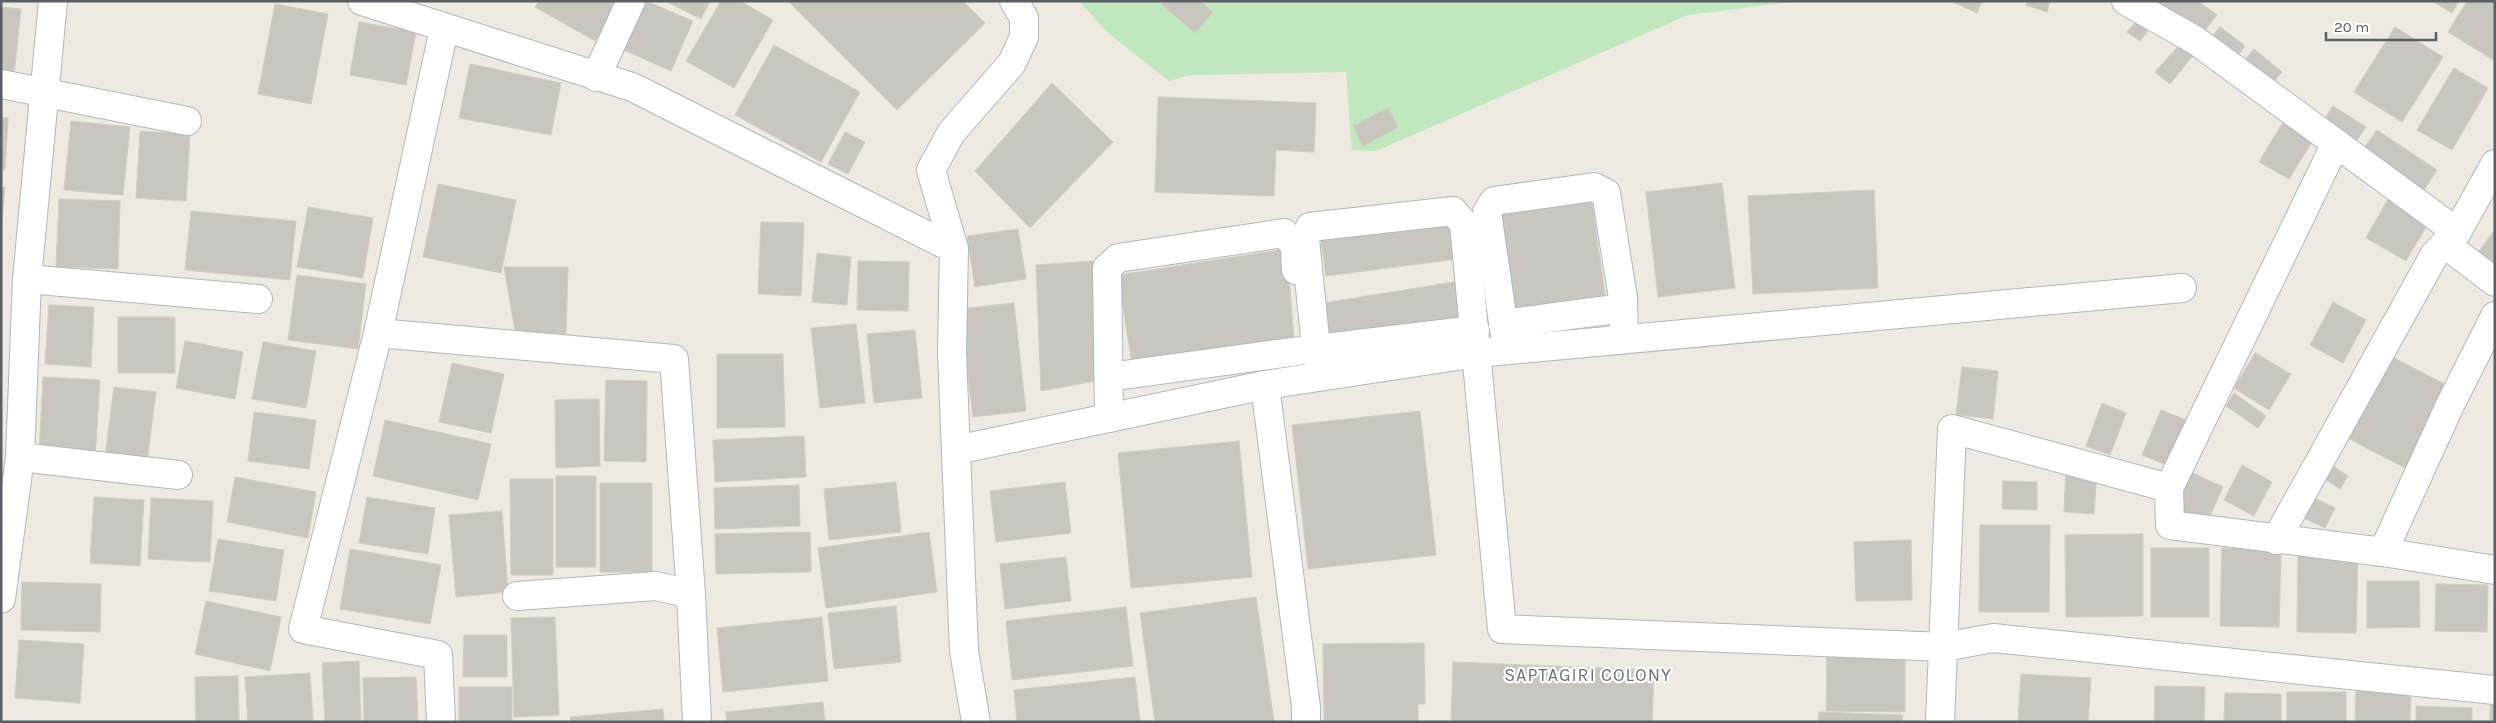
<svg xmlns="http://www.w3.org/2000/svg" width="2496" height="723" font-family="Karla,sans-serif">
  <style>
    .green { fill: #c0e7bd }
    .building { fill: #c9c5bf; stroke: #d3ccc0 }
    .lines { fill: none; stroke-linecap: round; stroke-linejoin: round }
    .minor-casing { stroke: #b3b6ba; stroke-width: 30 }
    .minor { stroke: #fff; stroke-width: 28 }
    .labels { text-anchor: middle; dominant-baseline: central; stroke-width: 4.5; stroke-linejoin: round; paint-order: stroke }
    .neighbourhood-label { font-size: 18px; letter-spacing: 1px; fill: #6b7176; stroke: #fff }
  </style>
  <rect width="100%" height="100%" fill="#eeeae2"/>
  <!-- green -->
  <path class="green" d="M1079,1H1798L1688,15L1376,151L1352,150L1346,72L1191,75L1169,81L1107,32Z"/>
  <!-- building -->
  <g class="building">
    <path d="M539,1H617L595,41L535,7Z"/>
    <path d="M646,1L693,21L671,71L624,50Z"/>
    <path d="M665,1H710L701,19Z"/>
    <path d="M721,1H740L773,20L734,88L686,61Z"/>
    <path d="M788,1H963L985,23L897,110Z"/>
    <path d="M1163,1H1200L1213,12L1195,33L1161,4Z"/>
    <path d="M1951,1H1982L1977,13Z"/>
    <path d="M2027,1H2050L2047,12L2026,5Z"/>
    <path d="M2158,1H2198L2217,15L2200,37L2157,4Z"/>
    <path d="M2432,1H2459L2452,13Z"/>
    <path d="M2467,1H2495V61L2448,32Z"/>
    <path d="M275,4L328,14L311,104L258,94Z"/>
    <path d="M1,7L21,9L14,75L1,73Z"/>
    <path d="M2139,18L2151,27L2140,41L2127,32Z"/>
    <path d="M359,22L416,32L406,85L350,75Z"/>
    <path d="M2220,27L2245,46L2234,61L2208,41Z"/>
    <path d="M2395,27L2443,57L2402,122L2354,92Z"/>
    <path d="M2182,42L2195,53L2170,84L2155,72Z"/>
    <path d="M774,45L860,92L821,162L735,115Z"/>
    <path d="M2254,49L2282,72L2269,88L2241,65Z"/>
    <path d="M470,64L561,83L551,135L459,118Z"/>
    <path d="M2454,68L2488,88L2452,150L2417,130Z"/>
    <path d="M1052,83L1113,142L1030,228L975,171Z"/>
    <path d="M1158,97L1316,103L1314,152L1276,150L1274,196L1155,192Z"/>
    <path d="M2333,106L2366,127L2352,147L2320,126Z"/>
    <path d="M1388,108L1398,127L1363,146L1353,126Z"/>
    <path d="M1,117L8,118L5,170H1Z"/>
    <path d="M2285,119L2315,137L2289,179L2259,162Z"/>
    <path d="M71,121L130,127L123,195L64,190Z"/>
    <path d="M2377,130L2437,170L2420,196L2359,155Z"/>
    <path d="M140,131L190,134L186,201L136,198Z"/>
    <path d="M845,132L865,142L848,174L828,164Z"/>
    <path d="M1722,183L1735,288L1658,297L1646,192Z"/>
    <path d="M438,184L516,200L501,273L423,257Z"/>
    <path d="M1,187H5L1,235Z"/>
    <path d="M1874,190L1878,288L1753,294L1748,196Z"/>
    <path d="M59,199L120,201L118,269L56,267Z"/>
    <path d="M2388,199L2429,222L2406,261L2366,238Z"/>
    <path d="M1592,202L1606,302L1509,316L1495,215Z"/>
    <path d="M308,207L373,218L363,278L297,267Z"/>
    <path d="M191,211L296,221L290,280L185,270Z"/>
    <path d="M761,222L804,223L801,296L758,294Z"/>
    <path d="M1454,222L1465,258L1326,276L1320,233Z"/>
    <path d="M1018,229L1026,279L975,287L967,236Z"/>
    <path d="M2495,230V271L2475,256Z"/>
    <path d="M1287,249L1294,340L1132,364L1118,275Z"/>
    <path d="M817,253L851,257L847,305L812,302Z"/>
    <path d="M858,261L909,262L908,311L857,310Z"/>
    <path d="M1093,261L1095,381L1041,391L1036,265Z"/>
    <path d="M504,267H568L566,334L515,331Z"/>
    <path d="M297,275L366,284L358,349L288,340Z"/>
    <path d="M1460,281L1464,319L1330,338L1324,303Z"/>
    <path d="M2333,302L2366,320L2343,363L2310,345Z"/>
    <path d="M1014,303L1026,411L973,417L960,309Z"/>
    <path d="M49,305L94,307L91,367L45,364Z"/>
    <rect x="118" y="317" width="57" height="56"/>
    <path d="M856,324L865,403L820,408L811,328Z"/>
    <path d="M915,330L922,398L874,403L867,334Z"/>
    <path d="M185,341L243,352L235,399L176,388Z"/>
    <path d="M263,342L316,351L306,408L252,399Z"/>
    <path d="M2383,352L2450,387L2407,469L2340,434Z"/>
    <path d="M2255,353L2291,374L2269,410L2234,388Z"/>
    <path d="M717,354H783L785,427L717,428Z"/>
    <path d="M452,363L504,374L491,433L439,422Z"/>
    <path d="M1962,367L1998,371L1993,419L1956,415Z"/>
    <path d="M43,377L100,380L95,459L39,456Z"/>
    <path d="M606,380L647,381L646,462L604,461Z"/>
    <path d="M114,387L156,392L147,462L105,457Z"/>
    <path d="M2234,393L2266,416L2258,428L2226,406Z"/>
    <path d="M599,399L600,466L556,468L555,400Z"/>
    <path d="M2102,403L2126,413L2110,455L2086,446Z"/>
    <path d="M2161,410L2194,423L2176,469L2142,455Z"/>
    <path d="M1420,411L1436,555L1308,569L1292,425Z"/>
    <path d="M254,412L316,420L309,469L248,461Z"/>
    <path d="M385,420L491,444L478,500L373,476Z"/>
    <path d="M804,436L806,477L715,482L713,440Z"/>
    <path d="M1239,441L1252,577L1131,588L1118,453Z"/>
    <path d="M2326,461L2348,476L2340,489L2317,474Z"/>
    <path d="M2242,465L2272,482L2254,516L2224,500Z"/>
    <path d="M2066,468L2097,470L2094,514L2064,512Z"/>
    <path d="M2189,471L2223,487L2207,522L2173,507Z"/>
    <rect x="556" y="476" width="40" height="91"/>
    <path d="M235,477L316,492L308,538L227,522Z"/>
    <path d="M510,479H553V575H511Z"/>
    <path d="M2003,481L2037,482V510L2002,509Z"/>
    <path d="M896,482L901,532L829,540L824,489Z"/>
    <path d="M1065,482L1071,533L996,542L990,491Z"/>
    <rect x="600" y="483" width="52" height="89"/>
    <path d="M799,485L800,526L715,529L714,488Z"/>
    <path d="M2306,494L2335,508L2325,528L2297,515Z"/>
    <path d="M94,497L144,500L140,566L90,563Z"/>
    <path d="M367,497L435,508L428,554L359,543Z"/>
    <path d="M151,498L213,501L210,562L148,559Z"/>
    <path d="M502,511L508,592L456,597L449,515Z"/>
    <path d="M1980,525H2050L2049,612H1979Z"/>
    <path d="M810,532L811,572L716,574L715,534Z"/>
    <path d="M929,532L937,592L826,608L818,548Z"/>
    <path d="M2143,534V616L2066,617L2065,535Z"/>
    <path d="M218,539L284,550L276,601L209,591Z"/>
    <path d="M1911,540L1912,600L1856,601L1854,542Z"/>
    <rect x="2151" y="548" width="58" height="69"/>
    <path d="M2222,548L2281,550L2279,627L2220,626Z"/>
    <path d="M350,549L441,565L430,624L340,609Z"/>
    <path d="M2298,554L2358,555L2356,633L2297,632Z"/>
    <path d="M1066,557L1071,601L1005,609L1000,564Z"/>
    <path d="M2367,581H2419L2420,627L2367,628Z"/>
    <path d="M22,582L101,584L100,632L21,630Z"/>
    <path d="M2436,584L2488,585L2487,632L2435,631Z"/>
    <path d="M1256,597L1274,722H1155L1140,613Z"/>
    <path d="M206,601L281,617L270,671L195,654Z"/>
    <path d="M896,606L901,662L834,669L828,613Z"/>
    <path d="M1126,607L1133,666L1012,680L1006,621Z"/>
    <path d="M555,617L559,715L514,717L511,618Z"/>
    <path d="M822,617L828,681L723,692L717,628Z"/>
    <path d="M464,635H507V677H463Z"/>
    <path d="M19,640L84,644L80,703L15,698Z"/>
    <path d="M1424,643L1425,704H1418V722H1324L1323,644Z"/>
    <path d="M1827,649L1905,651V712L1826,711Z"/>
    <path d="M359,661L361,722H325L322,663Z"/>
    <path d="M1453,662L1654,670L1652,722H1451Z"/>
    <path d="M310,673L313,722H248L245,677Z"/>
    <path d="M2021,674L2091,678L2088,722H2018Z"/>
    <path d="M238,676L239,722H196L195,677Z"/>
    <path d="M416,677L418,722H364L363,678Z"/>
    <path d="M1135,677L1140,722H1017L1014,690Z"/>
    <path d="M2155,686L2205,687L2204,722H2154Z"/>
    <rect x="459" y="687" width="53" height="35"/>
    <path d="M2356,688L2411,690L2410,722H2355Z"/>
    <rect x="2287" y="692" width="59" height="30"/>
    <path d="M2225,693L2281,694V722H2224Z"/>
    <path d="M823,702L825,722H727L726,712Z"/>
    <rect x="2490" y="703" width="5" height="19"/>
    <path d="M2416,706L2472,708V722H2416Z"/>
    <path d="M663,709L664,722H571L570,717Z"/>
    <path d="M1819,712L1903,715L1902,722H1818Z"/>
  </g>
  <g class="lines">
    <defs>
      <g id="minor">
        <path d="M362,1L632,87L954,249"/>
        <path d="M2126,1L2195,40L2457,232L2435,254L2276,540"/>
        <path d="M596,77L631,1"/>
        <path d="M1,84L187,121"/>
        <path d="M2457,232L2495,164"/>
        <path d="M2445,244L2495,282"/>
        <path d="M27,279L258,299"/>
        <path d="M1503,324L1623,308"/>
        <path d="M378,333L674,359L691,594L697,722"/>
        <path d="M1316,349L1475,330"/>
        <path d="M1507,350L1487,212L1494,201L1594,187L1606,193L1623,298L1624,339"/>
        <path d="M1324,376L1317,358L1305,239L1310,227L1453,211L1464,224L1502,629L1944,647L1993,638L2495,690"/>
        <path d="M1109,377L1299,351"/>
        <path d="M1265,385L1306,707V722"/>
        <path d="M1109,418L1107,268L1118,258L1284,233L1295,246L1296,270"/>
        <path d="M956,450L1265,385L1477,353L2182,288"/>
        <path d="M20,457L178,475"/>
        <path d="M2169,488L2336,143"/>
        <path d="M2383,552L2450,405L2495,316"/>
        <path d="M517,596L656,586L691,594"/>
        <path d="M1,599L20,457L27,279L53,1"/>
        <path d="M441,722L438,655L303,629L378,333L444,29"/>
        <path d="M976,722L964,651L952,353L954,249L931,170L951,133L1012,63L1024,37V18L1014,1"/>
        <path d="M1940,722L1952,429L2169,488L2170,525L2383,552L2495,570"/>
      </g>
    </defs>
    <!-- minor casing -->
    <use href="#minor" class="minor-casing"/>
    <!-- minor -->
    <use href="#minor" class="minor"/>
  </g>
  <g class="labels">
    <!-- neighbourhood labels -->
    <g class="neighbourhood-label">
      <text x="1588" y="675">SAPTAGIRI COLONY</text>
    </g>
  </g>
  <!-- border -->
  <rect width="2496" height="723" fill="none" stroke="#5a5f64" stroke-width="5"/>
  <!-- scale -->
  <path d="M2326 32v8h110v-8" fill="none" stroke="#5a5f64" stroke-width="2.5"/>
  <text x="2334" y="32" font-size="15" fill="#5a5f64" stroke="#ffffff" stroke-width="4" paint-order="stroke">20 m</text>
</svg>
